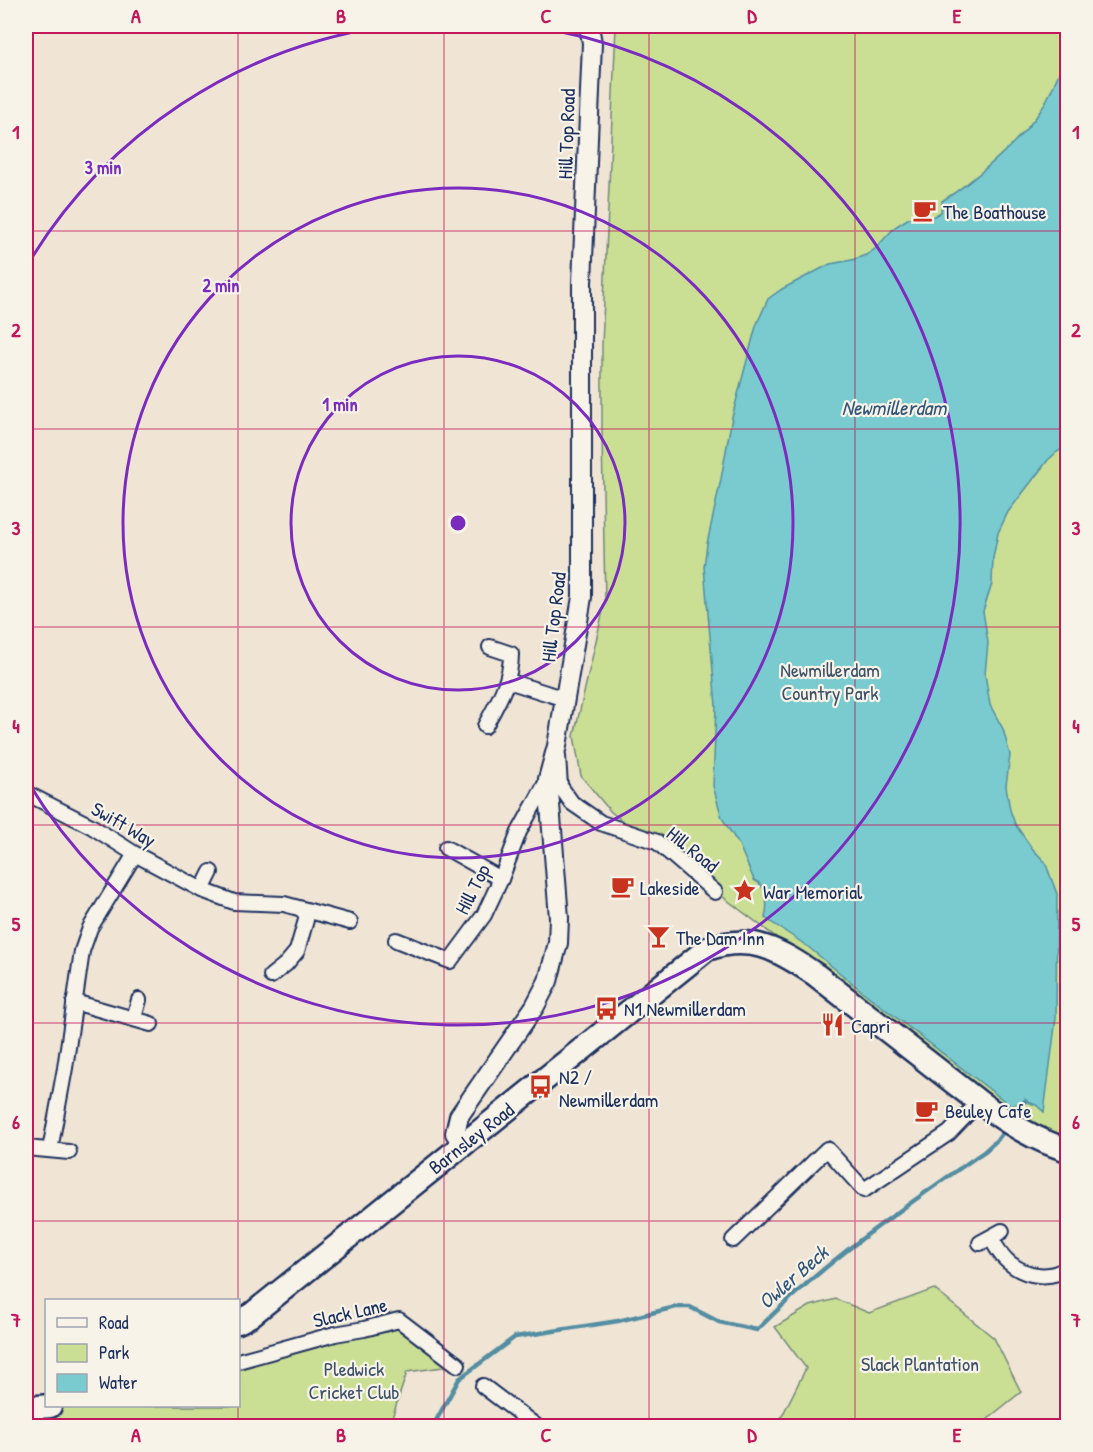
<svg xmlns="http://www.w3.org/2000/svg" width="1093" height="1452" font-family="'Patrick Hand',sans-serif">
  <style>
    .green { fill: #cadf94; stroke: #728779; stroke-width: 1.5 }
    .water { fill: #79cbcf; stroke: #538da2; stroke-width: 1.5 }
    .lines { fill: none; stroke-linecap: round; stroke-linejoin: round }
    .stream { stroke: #538da2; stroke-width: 4.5 }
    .minor-casing { stroke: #1b2f5e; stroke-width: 18 }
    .tertiary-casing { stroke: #1b2f5e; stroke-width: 22 }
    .primary-casing { stroke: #1b2f5e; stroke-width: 27 }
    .minor { stroke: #f7f3e8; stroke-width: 14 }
    .tertiary { stroke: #f7f3e8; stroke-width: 18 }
    .primary { stroke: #f7f3e8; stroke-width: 22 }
    .grid { fill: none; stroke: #c2185b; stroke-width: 1.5; stroke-opacity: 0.55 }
    .ring { fill: none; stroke: #7b2cbf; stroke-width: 3 }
    .labels { text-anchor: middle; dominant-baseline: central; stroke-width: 4.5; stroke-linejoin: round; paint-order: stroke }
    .street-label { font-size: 20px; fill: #1b2f5e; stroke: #f7f3e8 }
    .poi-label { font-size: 20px; fill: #1b2f5e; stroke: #f7f3e8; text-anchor: start }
    .park-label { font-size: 20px; fill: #3e5269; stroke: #f7f3e8 }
    .water-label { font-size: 21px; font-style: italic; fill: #32567a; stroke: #f7f3e8 }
    .centre { fill: #7b2cbf; stroke: #f7f3e8; stroke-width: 3 }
    .ring-label { font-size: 18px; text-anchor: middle; font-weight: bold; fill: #7b2cbf; stroke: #f7f3e8; stroke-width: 4.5; stroke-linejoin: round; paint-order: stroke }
    .neatline { fill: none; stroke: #c2185b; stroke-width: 2 }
    .grid-label { font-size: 20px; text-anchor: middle; font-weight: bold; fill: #c2185b }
  </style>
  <rect width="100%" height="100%" fill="#f0e5d5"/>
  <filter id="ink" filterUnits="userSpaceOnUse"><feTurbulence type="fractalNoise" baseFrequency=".0167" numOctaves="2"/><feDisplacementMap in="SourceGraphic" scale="12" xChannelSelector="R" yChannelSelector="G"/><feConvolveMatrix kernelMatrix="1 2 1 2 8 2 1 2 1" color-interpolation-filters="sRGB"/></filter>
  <g filter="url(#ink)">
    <!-- green -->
    <g class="green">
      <path d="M616,26H1067V1147L1050,1145L611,812L581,776L574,736L605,602L602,435V345Z"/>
      <path d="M934,1289L994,1338L1021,1392L991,1416L982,1426H774L781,1418L806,1368L775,1327L810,1306L836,1299L869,1313Z"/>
      <path d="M399,1320L458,1365L407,1372L392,1418L391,1426H26V1408L50,1406H238L239,1363Z"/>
    </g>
    <!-- water -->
    <path class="water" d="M1067,51V446L1057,452L1048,460L1008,512L998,533L993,558L992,584L983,611L988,643L985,674L990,705L1003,729L1010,755L1006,786L1010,810L1015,824L1031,847L1045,862L1057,894L1056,1018L1044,1112L1036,1105L1025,1101L1011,1106L863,992L807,946L765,918C768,906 768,886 754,880L739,845L722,818L713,786L716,706L704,567L707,544L721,479L732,417L756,326L768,299L782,289L830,264L852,260L866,255L875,249L895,227L909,218L934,216L941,212L942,201C973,182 1021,140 1041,110C1052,92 1060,71 1067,51Z"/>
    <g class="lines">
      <!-- stream -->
      <g class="stream">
        <path d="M1012,1118L1025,1101"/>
        <path d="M433,1426L459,1379L515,1337L618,1321L676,1307H690L719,1322L757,1330C825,1261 905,1206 985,1151L998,1139L1006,1128"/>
      </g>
      <defs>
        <g id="minor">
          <path d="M508,681L565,699"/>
          <path d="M485,726C498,702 511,681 511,654L490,647"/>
          <path d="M558,756L560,786L572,803L601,823L657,842L715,892"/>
          <path d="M26,793L91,826L135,854L202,890L234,902L284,904L350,922"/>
          <path d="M446,848L501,879"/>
          <path d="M202,890L211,872"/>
          <path d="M396,940L450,961L484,915L501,879L519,832L548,779"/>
          <path d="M271,976L286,964L297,951L306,920V914L301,909"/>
          <path d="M74,1002L151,1024"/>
          <path d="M134,1018L139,1000"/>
          <path d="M26,1148L69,1152"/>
          <path d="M50,1150L65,1068L82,951L90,928L135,854"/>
          <path d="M991,1238C996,1247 1002,1258 1011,1264C1027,1277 1052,1280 1068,1267"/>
          <path d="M733,1240L827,1149L864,1190L949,1133L979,1102"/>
          <path d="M980,1243L1002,1231"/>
          <path d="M238,1361L335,1334L364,1329L399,1320L458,1365"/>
          <path d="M483,1386L536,1426"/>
        </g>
        <path id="tertiary" d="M463,1145L455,1133L459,1116L535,1006L548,981L558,943L559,918L548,779L557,746L582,597V283L592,43L589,26"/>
        <g id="primary">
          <path d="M238,1322L251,1315L707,949C751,933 779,950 816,975L979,1102C1007,1122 1034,1140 1068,1150"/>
          <path d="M26,1408L50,1406"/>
        </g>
      </defs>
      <!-- minor casing -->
      <use href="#minor" class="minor-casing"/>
      <!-- tertiary casing -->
      <use href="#tertiary" class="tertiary-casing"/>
      <!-- primary casing -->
      <use href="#primary" class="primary-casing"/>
      <!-- minor -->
      <use href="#minor" class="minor"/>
      <!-- tertiary -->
      <use href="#tertiary" class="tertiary"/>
      <!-- primary -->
      <use href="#primary" class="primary"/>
    </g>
  </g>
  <!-- grid -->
  <path class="grid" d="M238,26V1300M444,26V1426M649,26V1426M855,26V1426M26,231H1068M26,429H1068M26,627H1068M26,825H1068M26,1023H1068M26,1221H1068M238,1406V1426"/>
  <!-- distance rings -->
  <g class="ring">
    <circle cx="458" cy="523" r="167"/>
    <circle cx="458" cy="523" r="335"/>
    <path d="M28 264A502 502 0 0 1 388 26M528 26A502 502 0 1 1 28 782"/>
  </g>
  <!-- icons -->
  <defs>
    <symbol id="cafe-bare" viewBox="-9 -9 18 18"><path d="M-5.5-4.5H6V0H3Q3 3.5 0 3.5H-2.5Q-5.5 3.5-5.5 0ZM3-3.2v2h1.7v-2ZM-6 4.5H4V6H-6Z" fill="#c8321e" stroke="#f7f3e8" stroke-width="2.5" paint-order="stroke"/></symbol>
    <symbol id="sight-bare" viewBox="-9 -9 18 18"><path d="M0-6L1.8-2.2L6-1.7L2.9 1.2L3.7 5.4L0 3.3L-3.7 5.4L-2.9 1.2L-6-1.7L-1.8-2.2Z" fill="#c8321e" stroke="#f7f3e8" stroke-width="2.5" paint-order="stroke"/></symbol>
    <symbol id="bar-bare" viewBox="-9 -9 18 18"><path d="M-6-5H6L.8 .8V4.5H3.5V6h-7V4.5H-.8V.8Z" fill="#c8321e" stroke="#f7f3e8" stroke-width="2.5" paint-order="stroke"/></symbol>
    <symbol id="bus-bare" viewBox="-9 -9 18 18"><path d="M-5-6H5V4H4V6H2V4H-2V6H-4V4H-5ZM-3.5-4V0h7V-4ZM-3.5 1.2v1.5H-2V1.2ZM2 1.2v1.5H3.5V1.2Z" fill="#c8321e" stroke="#f7f3e8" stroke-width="2.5" paint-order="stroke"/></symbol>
    <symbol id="restaurant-bare" viewBox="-9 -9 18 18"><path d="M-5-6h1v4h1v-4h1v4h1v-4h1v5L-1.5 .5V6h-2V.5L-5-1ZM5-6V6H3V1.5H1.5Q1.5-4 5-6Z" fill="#c8321e" stroke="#f7f3e8" stroke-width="2.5" paint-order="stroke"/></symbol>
  </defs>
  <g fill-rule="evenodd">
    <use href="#cafe-bare" x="908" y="194" width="33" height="33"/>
    <use href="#cafe-bare" x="606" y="870" width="33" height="33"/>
    <use href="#sight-bare" x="728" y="874" width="33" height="33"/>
    <use href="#bar-bare" x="642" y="920" width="33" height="33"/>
    <use href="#bus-bare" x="590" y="992" width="33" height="33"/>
    <use href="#restaurant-bare" x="816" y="1008" width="33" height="33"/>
    <use href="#bus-bare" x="524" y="1070" width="33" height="33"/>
    <use href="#cafe-bare" x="910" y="1094" width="33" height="33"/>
  </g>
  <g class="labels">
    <!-- street labels -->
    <g class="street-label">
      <text transform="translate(566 134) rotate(-88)">Hill Top Road</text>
      <text transform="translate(553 617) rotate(-83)">Hill Top Road</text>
      <text transform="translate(124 824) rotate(30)">Swift Way</text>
      <text transform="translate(693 849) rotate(39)">Hill Road</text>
      <text transform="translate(472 889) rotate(-63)">Hill Top</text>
      <text transform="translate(471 1138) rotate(-38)">Barnsley Road</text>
      <text transform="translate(350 1312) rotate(-13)">Slack Lane</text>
    </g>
    <!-- poi labels -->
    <g class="poi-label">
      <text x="943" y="211">The Boathouse</text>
      <text x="640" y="887">Lakeside</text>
      <text x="763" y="891">War Memorial</text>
      <text x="676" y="937">The Dam Inn</text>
      <text x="624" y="1008">N1 Newmillerdam</text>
      <text x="851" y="1025">Capri</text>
      <text x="559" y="1076">N2 /<tspan x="559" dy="23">Newmillerdam</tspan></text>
      <text x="945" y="1110">Beuley Cafe</text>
    </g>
    <!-- park labels -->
    <g class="park-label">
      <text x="830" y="669">Newmillerdam<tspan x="830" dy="23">Country Park</tspan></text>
      <text x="920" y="1363">Slack Plantation</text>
      <text x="354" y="1368">Pledwick<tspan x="354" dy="23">Cricket Club</tspan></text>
    </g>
    <!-- water labels -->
    <g class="water-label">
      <text x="894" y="407">Newmillerdam</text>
      <text transform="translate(793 1277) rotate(-41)">Owler Beck</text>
    </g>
  </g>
  <circle cx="458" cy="523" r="9" class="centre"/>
  <g class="ring-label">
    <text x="103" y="174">3 min</text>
    <text x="221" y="292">2 min</text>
    <text x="340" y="411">1 min</text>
  </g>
  <!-- margin -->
  <rect width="1093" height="1452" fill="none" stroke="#f7f3e8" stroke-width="66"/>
  <!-- legend -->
  <rect x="45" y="1299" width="195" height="108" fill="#f7f3e8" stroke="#9fa5b1" stroke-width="1.5"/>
  <rect x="57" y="1318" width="30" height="9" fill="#f7f3e8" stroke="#9fa5b1" stroke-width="1.5"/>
  <text x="99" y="1329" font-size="18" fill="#1b2f5e">Road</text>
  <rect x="57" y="1344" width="30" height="18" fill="#cadf94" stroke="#9fa5b1" stroke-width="1.5"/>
  <text x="99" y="1359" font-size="18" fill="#1b2f5e">Park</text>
  <rect x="57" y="1374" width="30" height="18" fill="#79cbcf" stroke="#9fa5b1" stroke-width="1.5"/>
  <text x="99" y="1389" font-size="18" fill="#1b2f5e">Water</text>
  <rect x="33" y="33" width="1027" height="1386" class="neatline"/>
  <g class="grid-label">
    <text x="136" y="23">A</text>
    <text x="341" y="23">B</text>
    <text x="546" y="23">C</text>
    <text x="752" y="23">D</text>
    <text x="957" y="23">E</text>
    <text x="16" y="139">1</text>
    <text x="1076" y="139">1</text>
    <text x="16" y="337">2</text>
    <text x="1076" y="337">2</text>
    <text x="16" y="535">3</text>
    <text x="1076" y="535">3</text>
    <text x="16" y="733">4</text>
    <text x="1076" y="733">4</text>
    <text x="16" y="931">5</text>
    <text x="1076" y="931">5</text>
    <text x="16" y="1129">6</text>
    <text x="1076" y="1129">6</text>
    <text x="16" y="1327">7</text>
    <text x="1076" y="1327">7</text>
    <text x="136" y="1442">A</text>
    <text x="341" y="1442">B</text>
    <text x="546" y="1442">C</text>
    <text x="752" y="1442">D</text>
    <text x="957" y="1442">E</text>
  </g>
</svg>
